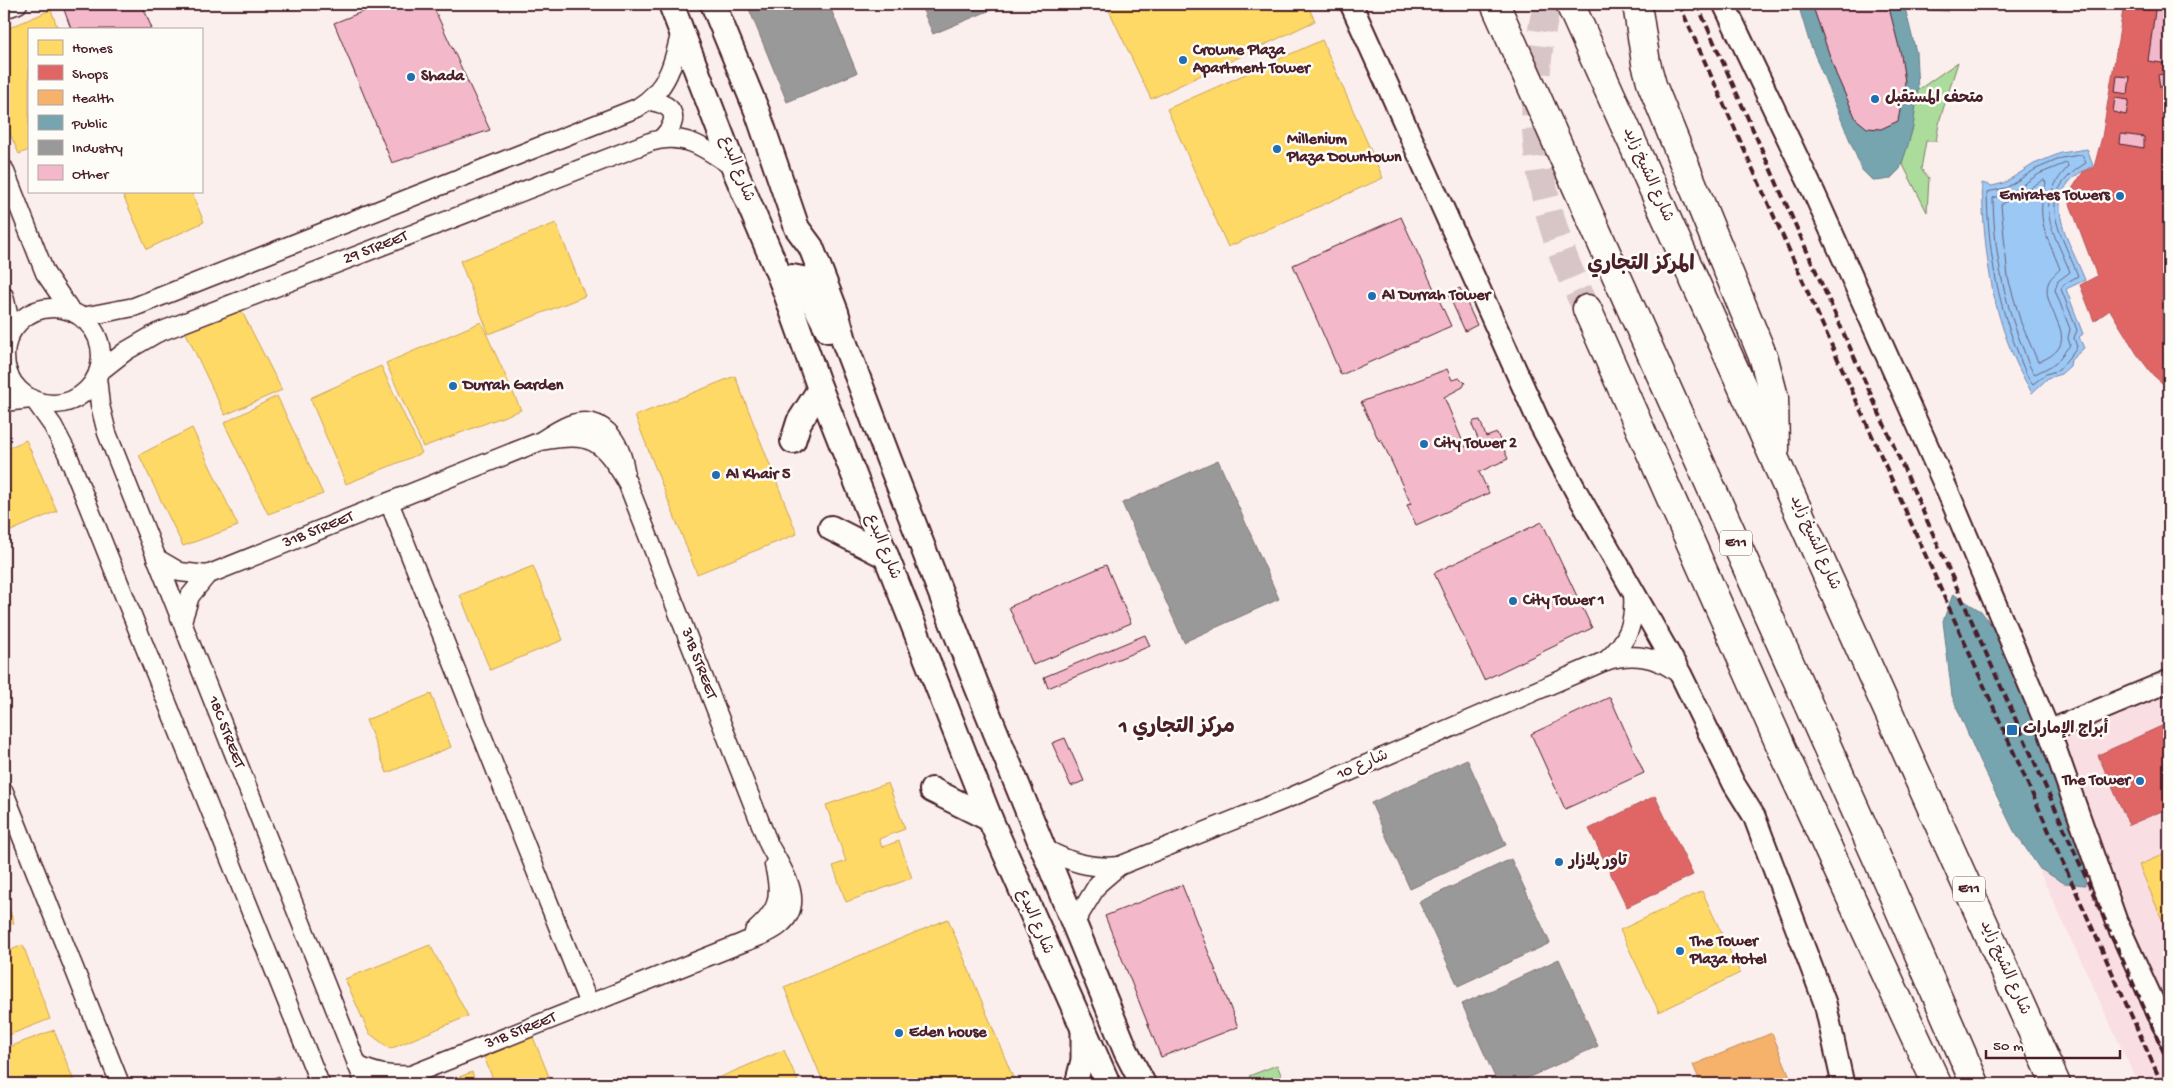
<svg xmlns="http://www.w3.org/2000/svg" width="2173" height="1088" font-family="'Gochi Hand','Playpen Sans Arabic',sans-serif">
  <style>
    .built { fill: #f9dfe3 }
    .green { fill: #acdc9c; stroke: #7b7e64 }
    .water { fill: #9bc8f5; stroke: #7b84a4 }
    .homes { fill: #ffd966; stroke: #c9a154 }
    .shops { fill: #e06666; stroke: #b35154 }
    .health { fill: #f6b26b; stroke: #c28658 }
    .public { fill: #76a5af; stroke: #697d87 }
    .industry { fill: #999; stroke: #817478 }
    .lines { fill: none; stroke-linecap: round; stroke-linejoin: round }
    .shore { stroke: #6a637c; stroke-width: 1 }
    .building { fill: #f3b9ca; stroke: #4a1f2b }
    .motorway-tunnel { stroke: #d8c5c7; stroke-width: 28; stroke-dasharray: 28 14; stroke-linecap: butt }
    .minor-casing { stroke: #4a1f2b; stroke-width: 21 }
    .tertiary-casing { stroke: #4a1f2b; stroke-width: 25 }
    .secondary-casing { stroke: #4a1f2b; stroke-width: 28 }
    .motorway-casing { stroke: #4a1f2b; stroke-width: 31 }
    .minor { stroke: #fdfcf7; stroke-width: 18 }
    .tertiary { stroke: #fdfcf7; stroke-width: 21 }
    .secondary { stroke: #fdfcf7; stroke-width: 24 }
    .motorway { stroke: #fdfcf7; stroke-width: 28 }
    .rail { stroke: #4a1f2b; stroke-width: 4; stroke-dasharray: 8 4; stroke-linecap: butt }
    .poi-dot { fill: #1f6fb2; stroke: #fdfcf7; stroke-width: 2 }
    .labels { text-anchor: middle; dominant-baseline: central; stroke-width: 5; stroke-linejoin: round; paint-order: stroke }
    .shield { fill: #fdfcf7; stroke: #806168; stroke-width: 1 }
    .shield-label { font-size: 15px; font-weight: bold; fill: #4a1f2b }
    .poi-label { font-size: 16px; font-weight: bold; fill: #4a1f2b; stroke: #fdfcf7; text-anchor: start }
    .street-label { font-size: 16px; fill: #4a1f2b; stroke: #fdfcf7 }
    .district-label { font-size: 21px; font-weight: bold; fill: #4a1f2b; stroke: #fdfcf7 }
  </style>
  <rect width="100%" height="100%" fill="#fbefee"/>
  <filter id="ink" filterUnits="userSpaceOnUse"><feTurbulence type="fractalNoise" baseFrequency=".02" numOctaves="2"/><feDisplacementMap in="SourceGraphic" scale="10" xChannelSelector="R" yChannelSelector="G"/><feConvolveMatrix kernelMatrix="1 2 1 2 8 2 1 2 1" color-interpolation-filters="sRGB"/></filter>
  <g filter="url(#ink)">
    <!-- built -->
    <path class="built" d="M2169,684V1084H2138L1990,765Z"/>
    <!-- green -->
    <g class="green">
      <path d="M1904,4H1946L1948,11L1905,9Z"/>
      <path d="M1958,62L1940,119L1936,141H1926L1921,169L1929,178L1927,212L1902,163L1913,127L1918,90Z"/>
      <path d="M1277,1065L1285,1084H1256L1249,1076Z"/>
    </g>
    <!-- water -->
    <path class="water" d="M2087,149L2093,166C2034,191 2069,239 2085,280L2066,289L2083,334L2079,337L2084,348L2071,360L2070,366L2061,374L2048,378L2032,393C1993,326 1984,260 1982,183L1992,186L2004,183L2034,164L2061,153Z"/>
    <!-- homes -->
    <g class="homes">
      <path d="M1106,4H1307L1315,21L1151,99Z"/>
      <path d="M51,10L58,29H29V150L19,154L4,120V30Z"/>
      <path d="M1322,40L1383,178L1228,247L1167,109Z"/>
      <path d="M121,191H191L204,222L147,249Z"/>
      <path d="M556,223L585,296L489,334L460,261Z"/>
      <path d="M237,302L282,390L225,415L184,329Z"/>
      <path d="M481,322L521,410L423,447L386,363Z"/>
      <path d="M381,366L422,453L346,484L310,398Z"/>
      <path d="M735,376L797,534L697,574L635,416Z"/>
      <path d="M277,396L323,494L268,514L224,423Z"/>
      <path d="M192,428L238,526L183,546L139,455Z"/>
      <path d="M26,440L57,511L4,534V450Z"/>
      <path d="M533,566L563,640L490,670L460,595Z"/>
      <path d="M431,694L451,747L387,773L366,720Z"/>
      <path d="M888,783L905,829L879,839L882,847L899,841L912,878L846,902L833,866L846,861L826,805Z"/>
      <path d="M2169,852V936L2139,865Z"/>
      <path d="M1702,891L1740,973L1659,1012L1620,930Z"/>
      <path d="M4,894L14,923L4,927Z"/>
      <path d="M948,919L1014,1080L1004,1084H824L784,987Z"/>
      <path d="M23,945L50,1019L4,1037V953Z"/>
      <path d="M430,945L468,1016L390,1049L369,1033L345,979Z"/>
      <path d="M54,1030L75,1084H4V1049Z"/>
      <path d="M533,1037L552,1084H495L484,1057Z"/>
      <path d="M784,1050L799,1084H704Z"/>
      <path d="M472,1072L476,1084H442Z"/>
    </g>
    <!-- shops -->
    <g class="shops">
      <path d="M2124,4H2169V245L2166,249L2169,252V389L2153,375L2137,354L2110,310L2094,321L2080,285L2097,276L2070,204L2072,189L2083,172L2094,167L2102,137Z"/>
      <path d="M2166,724L2169,731V808L2129,825L2098,755Z"/>
      <path d="M1655,796L1693,875L1627,907L1589,829Z"/>
    </g>
    <!-- health -->
    <path class="health" d="M1772,1033L1793,1084H1701L1693,1065Z"/>
    <!-- public -->
    <g class="public">
      <path d="M1798,4H1904L1916,52L1918,90L1913,127L1908,145L1900,169L1890,179L1877,181L1871,179L1862,170L1809,41Z"/>
      <path d="M1953,594L1981,611L2007,647L2088,852L2085,885L2064,883L2040,869L2014,831L1979,760L1952,696L1943,621Z"/>
    </g>
    <!-- industry -->
    <g class="industry">
      <path d="M747,4H829L857,73L787,102Z"/>
      <path d="M920,4H1005L933,34Z"/>
      <path d="M1218,460L1279,599L1184,642L1122,503Z"/>
      <path d="M1467,759L1506,845L1410,889L1371,803Z"/>
      <path d="M1511,859L1550,943L1458,986L1419,902Z"/>
      <path d="M1559,959L1598,1046L1514,1084H1498L1462,1004Z"/>
    </g>
    <g class="lines">
      <!-- shore -->
      <g class="shore">
        <path d="M2082,155L2086,163C2032,196 2061,231 2078,276L2064,284L2061,289L2077,330L2074,338L2077,347L2059,370L2046,374L2033,384C2025,375 2021,361 2017,350C1996,298 1988,247 1987,192L2006,188L2036,169L2062,158Z"/>
        <path d="M2067,163L2068,167C2032,206 2054,231 2070,272L2058,281L2055,290L2070,329L2068,338L2070,345L2055,364L2035,374C2028,367 2026,355 2022,346C2003,298 1994,250 1993,198L2010,193L2039,174Z"/>
        <path d="M2044,180L2046,183C2035,221 2047,235 2060,269C2056,274 2050,277 2048,284C2040,311 2089,343 2038,362L2021,323L2008,278L2001,205Z"/>
      </g>
    </g>
    <!-- building -->
    <g class="building">
      <path d="M62,4H142L152,29H71Z"/>
      <path d="M382,4H432L490,130L392,163L334,23Z"/>
      <path d="M1812,4H1888L1901,55L1905,82L1898,121L1881,129L1867,128L1856,119L1836,74Z"/>
      <path d="M2156,4H2169V64L2148,61Z"/>
      <path d="M2169,73V85L2160,87L2158,75Z"/>
      <path d="M2117,76L2130,77L2128,94L2115,92Z"/>
      <path d="M2115,98L2129,100L2126,115L2113,112Z"/>
      <path d="M2121,134L2144,137V148L2120,144Z"/>
      <path d="M1401,217L1451,326L1341,375L1293,265Z"/>
      <path d="M1460,288L1477,325L1465,331L1448,294Z"/>
      <path d="M1447,369L1452,380L1460,378L1465,383L1463,387L1444,397L1465,447L1479,441L1472,425L1474,421L1480,420L1486,437L1497,433L1508,459L1479,472L1489,493L1416,525L1407,505L1411,504L1381,439L1379,441L1361,402Z"/>
      <path d="M1542,522L1592,628L1484,680L1434,573Z"/>
      <path d="M1106,565L1131,623L1033,665L1009,607Z"/>
      <path d="M1145,635L1150,646L1048,688L1044,677Z"/>
      <path d="M1610,697L1644,773L1565,809L1531,734Z"/>
      <path d="M1065,738L1084,781L1071,786L1052,743Z"/>
      <path d="M1182,885L1238,1027L1161,1057L1105,916Z"/>
      <path d="M279,1076L282,1084H258Z"/>
    </g>
    <g class="lines">
      <!-- motorway-tunnel -->
      <path class="motorway-tunnel" d="M1547,4C1523,113 1536,210 1587,309"/>
      <defs>
        <g id="minor">
          <path d="M4,9L18,4"/>
          <path d="M649,101C675,104 681,119 662,138"/>
          <path d="M4,169L45,273L71,311"/>
          <path d="M4,296L12,331"/>
          <circle cx="53" cy="356" r="48"/>
          <path d="M82,317L134,307L637,108C668,90 674,62 681,30"/>
          <path id="s1" d="M98,373L126,351L157,333L650,142C684,131 707,149 734,168"/>
          <path id="s2" d="M97,377L100,405L107,433L365,1084"/>
          <path d="M4,402L31,399"/>
          <path d="M36,402L53,426L67,453L320,1084"/>
          <path d="M389,502L589,1004"/>
          <path id="s3" d="M156,558L180,572L207,575L541,441C550,435 559,429 569,425C603,413 620,441 625,470"/>
          <path d="M182,621L190,596L207,575"/>
          <path d="M1606,661C1630,639 1635,622 1633,591"/>
          <path d="M4,792L120,1084"/>
          <path d="M1045,849C1070,862 1090,869 1119,866L1291,797L1605,661C1633,652 1658,656 1680,675"/>
          <path d="M1075,922L1098,884L1119,866"/>
          <path d="M754,932C779,910 782,898 774,865"/>
          <path id="s4" d="M357,1065C375,1074 390,1076 411,1075L742,943C755,938 771,933 781,924C807,901 781,868 769,845L627,482C601,439 592,432 541,441"/>
        </g>
        <g id="tertiary">
          <path d="M1351,4L1539,422L1577,493L1681,675L1734,784L1754,816L1825,1003L1843,1084"/>
          <path d="M1724,4L1815,195L1951,499L2049,731L2116,921L2169,1037"/>
          <path d="M2049,731L2169,681"/>
          <path d="M1076,1084L1082,1060V1030"/>
        </g>
        <g id="secondary">
          <path d="M671,4L734,168L782,282L820,389L990,819L1108,1084"/>
          <path d="M713,4L757,111L797,228L811,247L836,312L845,344L889,460L976,684L1126,1051L1143,1084"/>
          <path d="M782,282L792,277L802,279L828,330"/>
          <path d="M793,441L799,422L820,389"/>
          <path d="M831,528L886,556"/>
          <path d="M932,790L990,819"/>
        </g>
        <g id="motorway">
          <path d="M1495,4L1889,885L1975,1084"/>
          <path d="M1570,4L2056,1084"/>
          <path d="M1637,4L1646,63L1652,85L1764,359L1774,397L1775,449"/>
          <path d="M1587,309L1783,751L1937,1084"/>
        </g>
      </defs>
      <!-- minor casing -->
      <use href="#minor" class="minor-casing"/>
      <!-- tertiary casing -->
      <use href="#tertiary" class="tertiary-casing"/>
      <!-- secondary casing -->
      <use href="#secondary" class="secondary-casing"/>
      <!-- motorway casing -->
      <use href="#motorway" class="motorway-casing"/>
      <!-- minor -->
      <use href="#minor" class="minor"/>
      <!-- tertiary -->
      <use href="#tertiary" class="tertiary"/>
      <!-- secondary -->
      <use href="#secondary" class="secondary"/>
      <!-- motorway -->
      <use href="#motorway" class="motorway"/>
      <!-- rail -->
      <g class="rail">
        <path d="M1679,4L2162,1084"/>
        <path d="M1697,4L2169,1064"/>
      </g>
    </g>
  </g>
  <!-- markers -->
  <g class="poi-dot">
    <circle cx="1183" cy="60" r="5"/>
    <circle cx="411" cy="77" r="5"/>
    <circle cx="1875" cy="99" r="5"/>
    <circle cx="1277" cy="149" r="5"/>
    <circle cx="2120" cy="196" r="5"/>
    <circle cx="1372" cy="296" r="5"/>
    <circle cx="453" cy="386" r="5"/>
    <circle cx="1424" cy="444" r="5"/>
    <circle cx="716" cy="475" r="5"/>
    <circle cx="1513" cy="601" r="5"/>
    <rect x="2006" y="724" width="12" height="12" rx="2.5"/>
    <circle cx="2140" cy="781" r="5"/>
    <circle cx="1559" cy="862" r="5"/>
    <circle cx="1680" cy="951" r="5"/>
    <circle cx="899" cy="1033" r="5"/>
  </g>
  <g class="labels">
    <!-- shield labels -->
    <g class="shield">
      <rect x="1720" y="530.5" width="32" height="25" rx="4"/>
      <rect x="1953" y="876.5" width="32" height="25" rx="4"/>
    </g>
    <g class="shield-label">
      <text x="1736" y="543">E11</text>
      <text x="1969" y="889">E11</text>
    </g>
    <!-- poi labels -->
    <g class="poi-label">
      <text x="1193" y="51">Crowne Plaza<tspan x="1193" dy="18">Apartment Tower</tspan></text>
      <text x="421" y="77">Shada</text>
      <text x="1885" y="99">متحف المستقبل</text>
      <text x="1287" y="140">Millenium<tspan x="1287" dy="18">Plaza Downtown</tspan></text>
      <text x="2110" y="196" text-anchor="end">Emirates Towers</text>
      <text x="1382" y="296">Al Durrah Tower</text>
      <text x="463" y="386">Durrah Garden</text>
      <text x="1434" y="444">City Tower 2</text>
      <text x="726" y="475">Al Khair 5</text>
      <text x="1523" y="601">City Tower 1</text>
      <text x="2023" y="730">أبراج الإمارات</text>
      <text x="2130" y="781" text-anchor="end">The Tower</text>
      <text x="1569" y="862">تاور پلازار</text>
      <text x="1690" y="942">The Tower<tspan x="1690" dy="18">Plaza Hotel</tspan></text>
      <text x="909" y="1033">Eden house</text>
    </g>
    <!-- street labels -->
    <g class="street-label">
      <text transform="translate(736 169) rotate(69)">شارع البدع</text>
      <text transform="translate(1647 175) rotate(66)">شارع الشيخ زايد</text>
      <text stroke="none"><textPath href="#s1" startOffset="306">29 STREET</textPath></text>
      <text stroke="none"><textPath href="#s3" startOffset="175">31B STREET</textPath></text>
      <text transform="translate(1814 543) rotate(66)">شارع الشيخ زايد</text>
      <text transform="translate(882 547) rotate(68)">شارع البدع</text>
      <text transform="translate(698 664) rotate(69)">31B STREET</text>
      <text stroke="none"><textPath href="#s2" startOffset="379">18C STREET</textPath></text>
      <text transform="translate(1363 766) rotate(-23)">شارع 10</text>
      <text transform="translate(1034 922) rotate(67)">شارع البدع</text>
      <text transform="translate(2004 968) rotate(66)">شارع الشيخ زايد</text>
      <text stroke="none"><textPath href="#s4" startOffset="174">31B STREET</textPath></text>
    </g>
    <!-- district labels -->
    <g class="district-label">
      <text x="1641" y="265">المركز التجاري</text>
      <text x="1177" y="728">مركز التجاري 1</text>
    </g>
  </g>
  <!-- margin -->
  <rect width="2173" height="1088" fill="none" stroke="#fdfcf7" stroke-width="20"/>
  <rect x="10" y="10" width="2153" height="1068" fill="none" stroke="#4a1f2b" stroke-width="2" filter="url(#ink)"/>
  <!-- legend -->
  <rect x="28" y="28" width="175" height="165" fill="#fdfcf7" stroke="#b5a4a5"/>
  <rect x="38" y="40" width="25" height="15" fill="#ffd966" stroke="#b5a4a5"/>
  <text x="72" y="52" font-size="15" fill="#4a1f2b">Homes</text>
  <rect x="38" y="65" width="25" height="15" fill="#e06666" stroke="#b5a4a5"/>
  <text x="72" y="78" font-size="15" fill="#4a1f2b">Shops</text>
  <rect x="38" y="90" width="25" height="15" fill="#f6b26b" stroke="#b5a4a5"/>
  <text x="72" y="102" font-size="15" fill="#4a1f2b">Health</text>
  <rect x="38" y="115" width="25" height="15" fill="#76a5af" stroke="#b5a4a5"/>
  <text x="72" y="128" font-size="15" fill="#4a1f2b">Public</text>
  <rect x="38" y="140" width="25" height="15" fill="#999999" stroke="#b5a4a5"/>
  <text x="72" y="152" font-size="15" fill="#4a1f2b">Industry</text>
  <rect x="38" y="165" width="25" height="15" fill="#f3b9ca" stroke="#b5a4a5"/>
  <text x="72" y="178" font-size="15" fill="#4a1f2b">Other</text>
  <!-- scale -->
  <path d="M1986 1050v8h134v-8" fill="none" stroke="#4a1f2b" stroke-width="2.5"/>
  <text x="1993" y="1050" font-size="15" fill="#4a1f2b" stroke="#fdfcf7" stroke-width="4" paint-order="stroke">50 m</text>
</svg>
